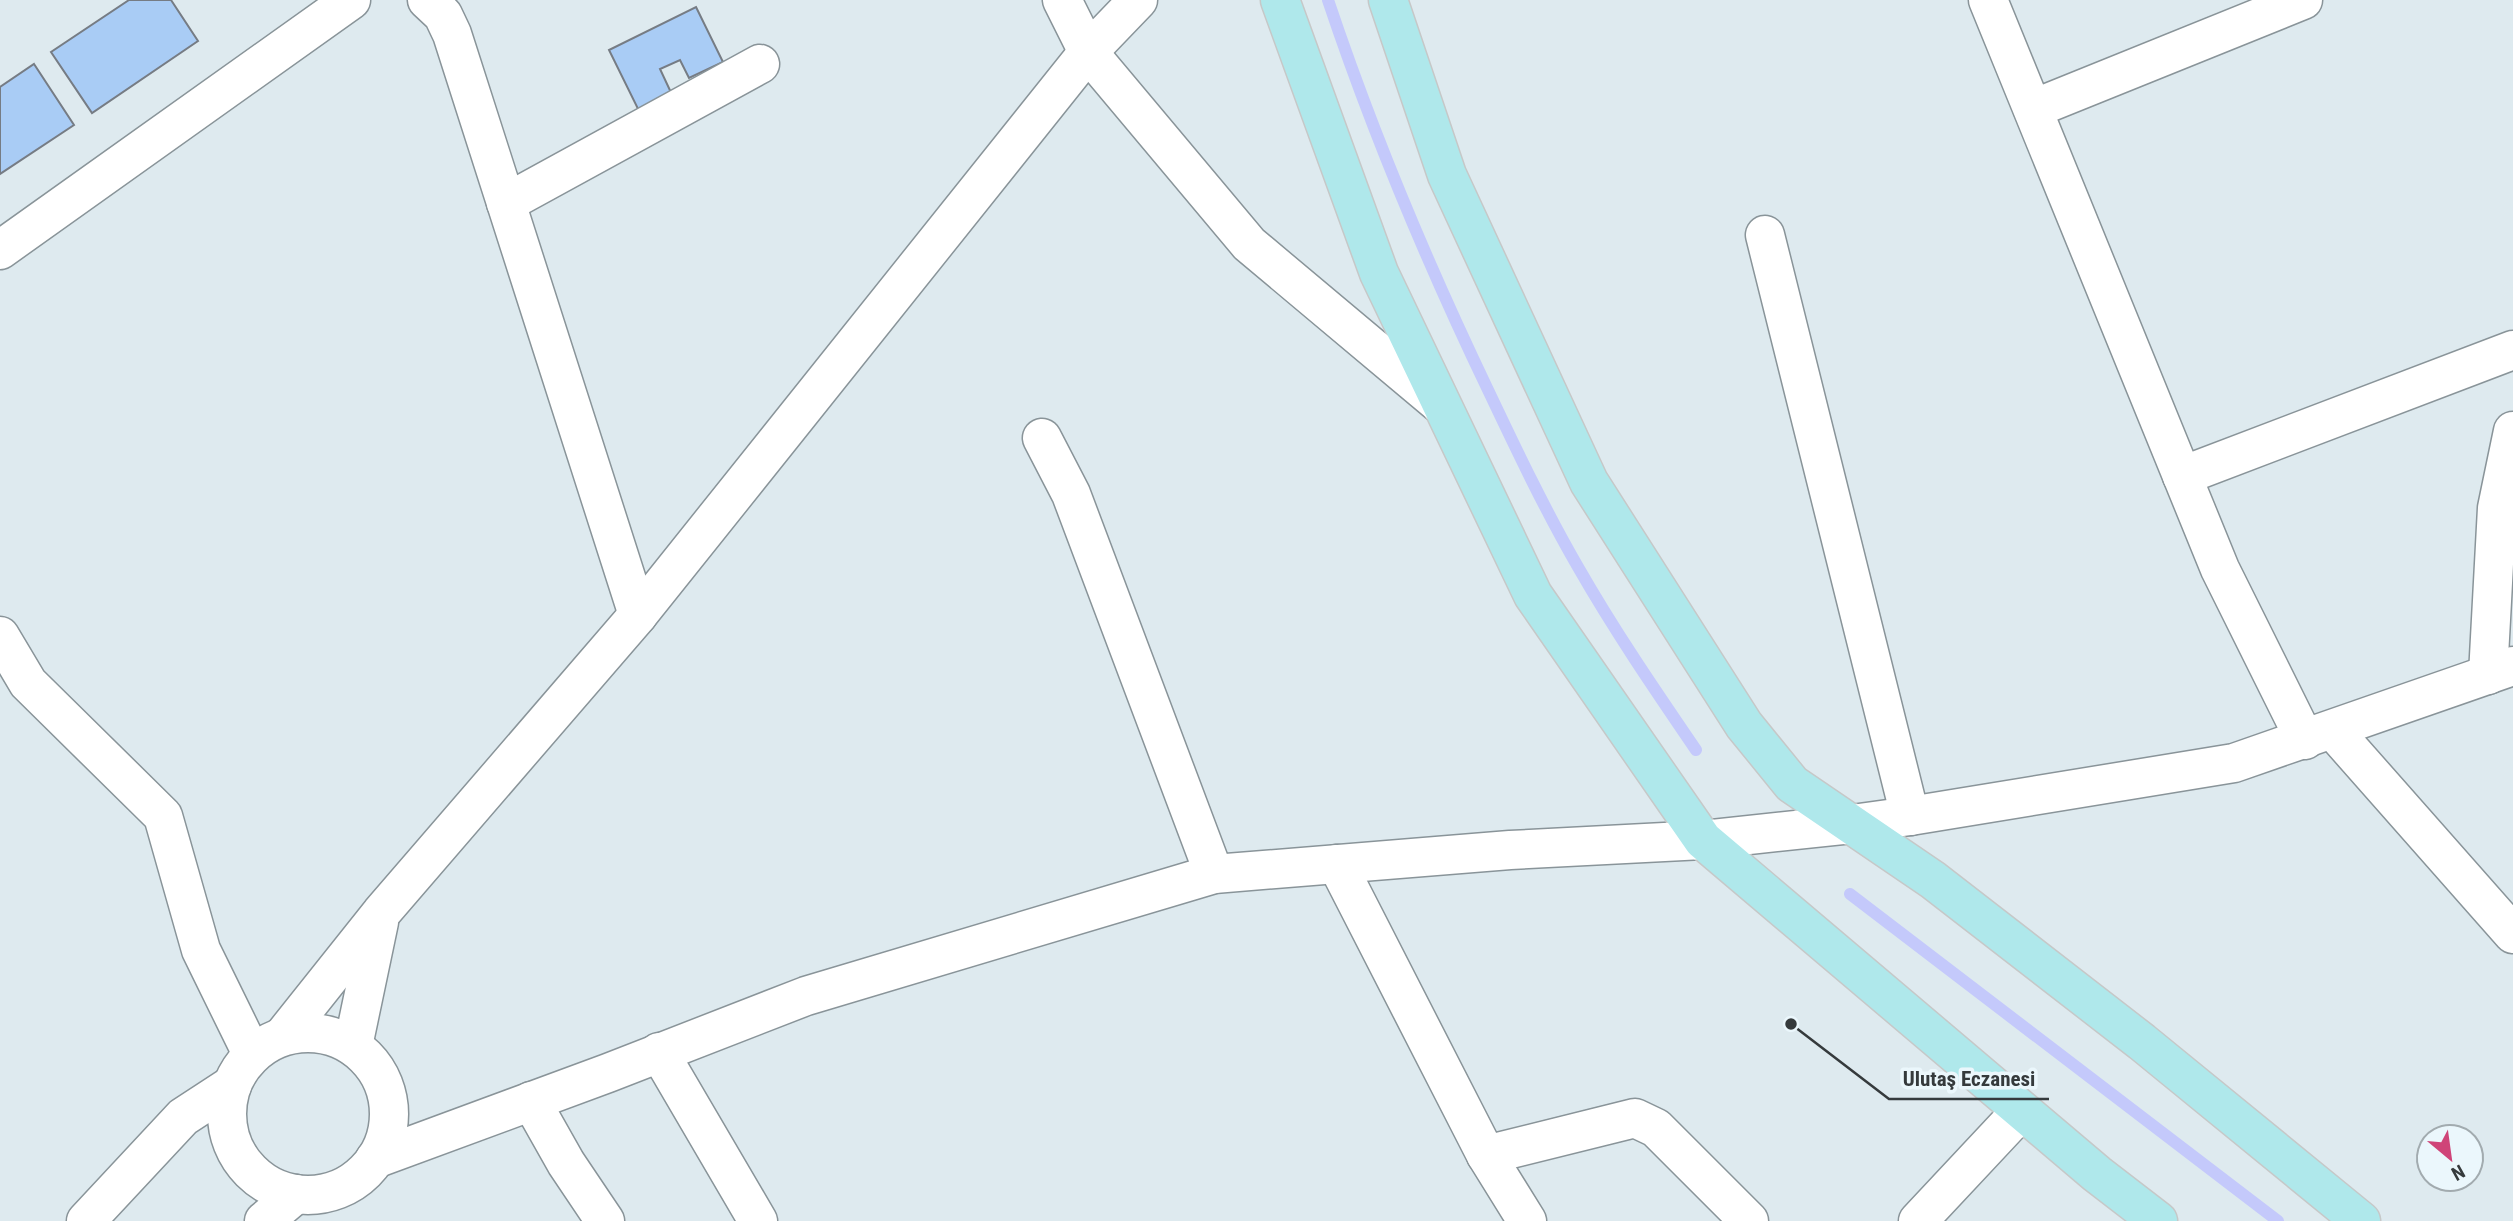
<svg xmlns="http://www.w3.org/2000/svg" width="2513" height="1221" font-family="'Roboto Condensed',sans-serif">
  <style>
    .lines { fill: none; stroke-linecap: round; stroke-linejoin: round }
    .stream { stroke: #c4c9fb; stroke-width: 12 }
    .building { fill: #a9ccf5; stroke: #767c84; stroke-width: 2 }
    .minor-casing { stroke: #899499; stroke-width: 41 }
    .major-casing { stroke: #c6c8c8; stroke-width: 41 }
    .minor { stroke: #fff; stroke-width: 38 }
    .major { stroke: #afe8eb; stroke-width: 38 }
    .leader { fill: none; stroke: #353a3c; stroke-width: 2.5 }
    .callout-dot { fill: #353a3c; stroke: #ebf7fc; stroke-width: 2.5 }
    .callout-label { font-size: 21px; text-anchor: middle; font-weight: bold; fill: #353a3c; stroke: #ebf7fc; stroke-width: 7; stroke-linejoin: round; paint-order: stroke }
  </style>
  <rect width="100%" height="100%" fill="#deeaef"/>
  <g class="lines">
    <!-- stream -->
    <g class="stream">
      <path d="M1328,0C1373,134 1428,265 1489,392C1517,451 1545,510 1578,567C1614,630 1655,690 1696,750"/>
      <path d="M1850,894L2278,1221"/>
    </g>
  </g>
  <!-- building -->
  <g class="building">
    <path d="M129,0H171L198,41L92,113L51,52Z"/>
    <path d="M696,7L723,62L689,78L680,60L660,69L675,101L642,117L609,50Z"/>
    <path d="M34,64L74,125L0,174V87Z"/>
  </g>
  <g class="lines">
    <defs>
      <g id="minor">
        <path d="M427,0L443,15L452,34L638,615"/>
        <path d="M1062,0L1088,52L1249,244L1441,405"/>
        <path d="M1988,0L2220,569L2305,740"/>
        <path d="M2033,109L2303,0"/>
        <path d="M506,203L760,64"/>
        <path d="M1765,235L1910,816"/>
        <path d="M0,250L351,0"/>
        <path d="M1042,438L1071,494L1214,874"/>
        <path d="M2182,476L2513,350"/>
        <path d="M0,636L28,683L163,816L201,950L252,1054"/>
        <path d="M2488,675L2497,508L2513,431"/>
        <path d="M2333,730L2513,934"/>
        <path d="M1337,864L1486,1155L1527,1221"/>
        <circle cx="308" cy="1114" r="81"/>
        <path d="M283,1036L381,913L638,615L1088,52L1138,0"/>
        <path d="M353,1046L379,922"/>
        <path d="M659,1052L758,1221"/>
        <path d="M531,1101L566,1163L605,1221"/>
        <path d="M1486,1155L1635,1118L1656,1128L1749,1221"/>
        <path d="M375,1159L608,1073L806,996L1214,874L1510,850L1703,840L1852,824L1910,816L2234,763L2513,666"/>
        <path d="M86,1221L183,1117L232,1085"/>
        <path d="M264,1221L296,1194"/>
        <path d="M1918,1221L2021,1111"/>
      </g>
      <g id="major">
        <path d="M1280,0L1379,273L1533,595L1703,840L2097,1174L2158,1221"/>
        <path d="M1388,0L1447,175L1589,482L1744,725L1792,784L1933,880L2142,1042L2361,1221"/>
      </g>
    </defs>
    <!-- minor casing -->
    <use href="#minor" class="minor-casing"/>
    <!-- major casing -->
    <use href="#major" class="major-casing"/>
    <!-- minor -->
    <use href="#minor" class="minor"/>
    <!-- major -->
    <use href="#major" class="major"/>
  </g>
  <!-- callouts -->
  <path class="leader" d="M1791 1024L1889 1099H2049"/>
  <circle class="callout-dot" cx="1791" cy="1024" r="7"/>
  <g class="callout-label">
    <text x="1969" y="1086">Ulutaş Eczanesi</text>
  </g>
  <!-- north arrow -->
  <g transform="translate(2450 1158) rotate(151)"><circle r="33" fill="#ebf7fc" stroke="#a2abaf" stroke-width="2"/>
  <path d="M0-5L12 26L0 18L-12 26Z" fill="#cf4478"/>
  <text y="-10" font-size="19" font-weight="bold" text-anchor="middle" fill="#353a3c">N</text>
  </g>
</svg>
